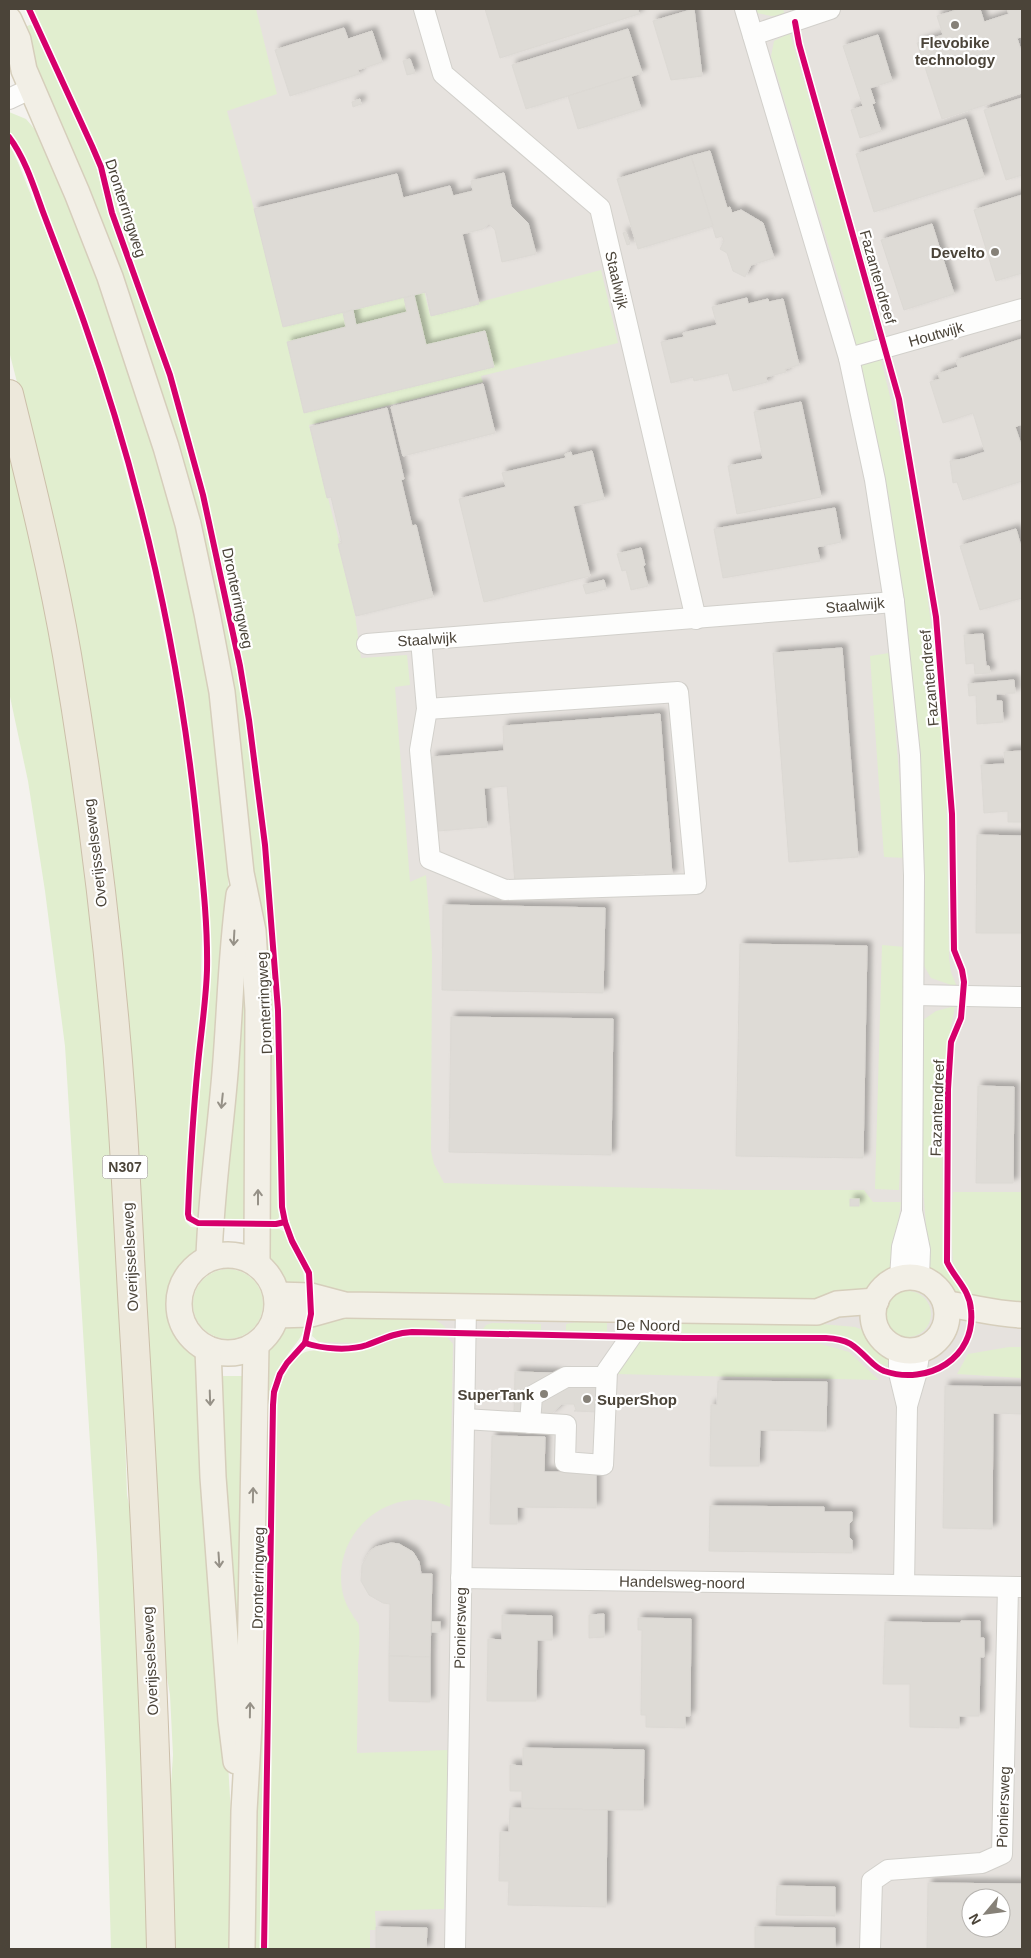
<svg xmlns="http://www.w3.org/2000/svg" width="1031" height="1958" font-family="Helvetica,sans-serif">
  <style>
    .industrial { fill: #e6e2de; fill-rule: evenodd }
    .green { fill: #e1eecf }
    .building { fill: #dedbd6; stroke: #dcd9d4; fill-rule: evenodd; filter: url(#shadow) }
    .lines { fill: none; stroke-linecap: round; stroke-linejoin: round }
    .minor-casing { stroke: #d2d0cb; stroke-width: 22 }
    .major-casing { stroke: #d6cebb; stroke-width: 28 }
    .highway-casing { stroke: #ccbfa9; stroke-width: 30 }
    .minor { stroke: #fdfdfc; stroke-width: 20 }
    .major { stroke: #f2efe6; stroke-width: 25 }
    .highway { stroke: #ede8db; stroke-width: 28 }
    .cycleway-casing { stroke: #fff; stroke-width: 9 }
    .cycleway { stroke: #d6006c; stroke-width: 6 }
    .oneway { stroke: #969187 }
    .poi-dot { fill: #868178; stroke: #fff; stroke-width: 2 }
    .labels { text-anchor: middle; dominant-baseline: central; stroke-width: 4.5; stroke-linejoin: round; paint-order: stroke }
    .shield { fill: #fff; stroke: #817c74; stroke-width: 1 }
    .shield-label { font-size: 14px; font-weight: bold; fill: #4b4439 }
    .poi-label { font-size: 15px; font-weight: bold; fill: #4b4439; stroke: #fff; text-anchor: end }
    .street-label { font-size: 15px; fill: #4b4439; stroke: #fff }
  </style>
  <defs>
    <filter id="shadow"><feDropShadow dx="4.5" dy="-4.5" stdDeviation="2.5" flood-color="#0004"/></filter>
  </defs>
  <rect width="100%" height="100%" fill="#f4f2ee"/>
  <!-- industrial -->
  <path class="industrial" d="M108,9H1022V1949H276L319,1390L317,1213L281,781ZM971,1898H1001V1928H971Z"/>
  <!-- green -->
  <g class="green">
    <path d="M32,9H256L277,94L227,111L254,209L424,291L430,315L601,270L618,343L481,376L483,382L309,425L340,544L338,545L355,615L361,658L407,655L410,685L395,687L410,882L426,875L432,954L431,1151L434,1164L444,1183L730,1190H864L873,1202H901L892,1267L885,1276L868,1292L853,1297L782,1302L369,1296L313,1290L310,1268L294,1238L285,1209L281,1011L267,846L252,722L228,590L206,494L175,385L115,211L99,156Z"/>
    <path d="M756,9H783L785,15L771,16L757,13Z"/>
    <path d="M30,25L33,26L94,158L105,201L137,290L167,378L183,433L216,562L244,711L261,846L274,997L280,1215L277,1221H263L262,1000L158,384C120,263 72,145 19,29Z"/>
    <path d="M790,33L856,261L876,340L856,347L848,310L771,56L774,41Z"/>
    <path d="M9,112L26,119L38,133L81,237L150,423L166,478L210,683L227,835L229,904L205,1220H197L192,1211L195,1141L208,1011L210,969L209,916L199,803L186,711L169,617L150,533L120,421L96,344L68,268L25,158L9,132Z"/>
    <path d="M9,143L19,165L61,270L107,403L147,552L173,681L187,766L195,835L202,936L200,1013L186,1172L185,1221L191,1227L204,1228L199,1254L182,1273L174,1289L172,1297V1311L176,1326L197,1354L226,1728L231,1815L232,1949H173L170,1800L173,1755L170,1695L164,1660L147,1341L28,425L9,351Z"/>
    <path d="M880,356L902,445L923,565L939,683L946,799L949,958L951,972L957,987L931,978L923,964V890L909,644L890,503L859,363Z"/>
    <path d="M9,436L64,701L97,960L126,1367L124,1407L127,1495L136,1540L151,1949H111L106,1772L97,1554L65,1046L45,891L28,781L9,692Z"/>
    <path d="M889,653L906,858L884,857L870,656Z"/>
    <path d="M247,928L252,1221L216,1220Z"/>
    <path d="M882,945L905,947V1054L899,1190L875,1189Z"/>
    <path d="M955,1006L949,1040L942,1101L943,1250L944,1265L955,1281L965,1299H957L946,1289L929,1266L920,1146L923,1020L936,1011Z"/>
    <path d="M953,1192H1022V1306L974,1300L965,1281L953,1264L951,1225Z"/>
    <path d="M264,1229H279L285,1232L303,1269L305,1288C299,1287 291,1287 286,1285C265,1275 266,1247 264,1229Z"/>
    <circle cx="228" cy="1304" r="35"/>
    <circle cx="908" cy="1314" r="23"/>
    <path d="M371,1314C394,1315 430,1310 446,1328L397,1329L359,1343L319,1342L312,1336L314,1319Z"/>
    <path d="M597,1318L607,1320V1332L566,1331V1324Z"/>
    <path d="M653,1322H800L855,1327L866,1331L884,1350L890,1360V1368L877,1362L855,1341L842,1336L643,1332Z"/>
    <path d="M492,1323L541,1324V1330L483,1329L486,1325Z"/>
    <path d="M285,1325L305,1326C302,1339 293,1346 286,1357C277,1371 272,1386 269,1402L261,1949H251L266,1346Z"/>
    <path d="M407,1337H447L453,1344L450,1507C399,1483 340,1522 341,1578C341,1591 345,1604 352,1614C354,1619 359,1622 359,1627C360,1640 359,1653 358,1665C358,1695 357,1724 357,1753L448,1750L444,1909L375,1911L376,1930H370V1949H267L276,1404C279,1386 289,1355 309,1351C322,1348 344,1354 359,1351C376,1349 390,1339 407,1337Z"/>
    <path d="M641,1337L723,1344H821L849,1352L879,1380L615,1374Z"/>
    <path d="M1009,1347H1022V1378L957,1374L968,1354Z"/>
    <path d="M215,1376H249L244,1725Z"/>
  </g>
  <!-- building -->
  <g class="building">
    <path d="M485,9H638L639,14L500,58Z"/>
    <path d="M694,9L702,76L671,80L653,21Z"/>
    <path d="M960,9H980L984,22L1009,14L1007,9H1022V37L1017,38L1022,54V93L942,119L917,43L943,35L937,16Z"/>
    <path d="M344,28L348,39L372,31L382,62L358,70L359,74L290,96L275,50Z"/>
    <path d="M628,29L642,73L526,109L512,65Z"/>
    <path d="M878,35L892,81L870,88L875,103L872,104L881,131L860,138L851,110L863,106L843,46Z"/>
    <path d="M410,59L415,73L407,75L403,61Z"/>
    <path d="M631,76L641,109L578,129L568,96Z"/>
    <path d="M1022,98V175L1006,180L984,110Z"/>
    <path d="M360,99L361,104L353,107L352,102Z"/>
    <path d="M966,119L984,177L874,212L856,154Z"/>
    <path d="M710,151L727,208L730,207L732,213L741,210L763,223L774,258L751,265L745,277L733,271L727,253L720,249L724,241L722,236L716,238L691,156Z"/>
    <path d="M691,156L713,226L638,249L617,179Z"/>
    <path d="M504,173L511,206L528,223L536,254L502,262L495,230L489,224L483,229L462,234L479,304L431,316L426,292L283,327L254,209L397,174L403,198L450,186L453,196L473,191L471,181Z"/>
    <path d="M1022,195V273L996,281L974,210Z"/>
    <path d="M932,224L954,294L904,310L881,240Z"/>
    <path d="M626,232L630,244L627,245L623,233Z"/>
    <path d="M414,295L426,345L485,331L494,367L304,413L287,342L346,327L343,313L353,310L356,325L407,312L404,298Z"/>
    <path d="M747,298L748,304L768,299L769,302L783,299L799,365L785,369L786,372L766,377L767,382L733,391L728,373L694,381L693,377L671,383L661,342L684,337L683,333L717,325L712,307Z"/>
    <path d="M1022,339V424L1015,427L1022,447V481L963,500L957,482L953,483L950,461L963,459L985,452L973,413L943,423L930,382L940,379L938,374L958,367L956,360Z"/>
    <path d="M483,384L495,433L403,456L391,407Z"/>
    <path d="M801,402L821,497L737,514L728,466L763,459L754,412Z"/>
    <path d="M387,408L404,479L401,480L412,526L416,525L433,597L356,616L338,544L342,543L331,497L327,498L310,427Z"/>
    <path d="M592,451L604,499L573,506L590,576L484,602L459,499L506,487L502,473L566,458L565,454L571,452L572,456Z"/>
    <path d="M835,508L841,542L817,547L820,561L723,578L714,529Z"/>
    <path d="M1016,529L1022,550V598L980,610L960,546Z"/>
    <path d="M641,548L645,565L643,566L648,586L631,590L626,570L622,571L617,554Z"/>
    <path d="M604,580L606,589L586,594L583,585Z"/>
    <path d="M983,634L986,666H989L990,673L975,674L974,663L966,664L964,635Z"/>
    <path d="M842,648L858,857L789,862L773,653Z"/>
    <path d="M1014,680L1015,693L996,694V701H1002L1003,722L977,724L976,695L969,696L968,684Z"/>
    <path d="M660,714L672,875L645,877V873L515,883L507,786L484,788L487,827L438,831L432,757L504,751L503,726Z"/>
    <path d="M1022,751V822H1008V811L984,813L981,765L1005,764L1004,752Z"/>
    <path d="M977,835L1022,836V933H976Z"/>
    <path d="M443,905L605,908L603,993L442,990Z"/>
    <path d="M740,944L867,946L863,1158L736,1156Z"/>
    <path d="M451,1017L613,1019L611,1155L449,1152Z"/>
    <path d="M978,1086L1014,1087L1013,1183H976Z"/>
    <rect x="850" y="1199" width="9" height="7"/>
    <path d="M515,1372L554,1373L599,1387L598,1412L574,1411L576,1410L574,1404H562L551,1414L514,1412Z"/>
    <path d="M718,1381L827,1382L826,1431L760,1430L759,1466H710L711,1405H717Z"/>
    <path d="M945,1386L1022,1387V1414L993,1413L992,1529L943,1528Z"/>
    <path d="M492,1436L545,1437L544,1472H596V1508L517,1507V1524H490Z"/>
    <path d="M710,1506L824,1507V1512H852V1521L849,1524V1537L852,1540V1553L709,1551Z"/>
    <path d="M391,1543L399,1544L413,1552L419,1562L421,1574H432L430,1657L389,1656L390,1604L383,1603L369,1595L361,1581L362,1565L370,1551L376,1547Z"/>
    <path d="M604,1614V1637L589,1638V1615Z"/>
    <path d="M502,1615L552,1616V1640H537L536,1701H487L488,1639L502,1640Z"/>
    <path d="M638,1618L691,1619L690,1716H685V1728L646,1727V1715H641L642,1630H638Z"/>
    <path d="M961,1621H980V1638H984V1657H980L979,1716H959V1728L910,1727V1684H883L885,1622L961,1623Z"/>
    <rect x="432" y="1622" width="8" height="10"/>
    <path d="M389,1656L430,1657V1702L389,1701Z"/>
    <path d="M523,1748L644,1750L643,1810L522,1809V1791H510V1765L523,1766Z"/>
    <path d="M510,1808L607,1810L606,1907L508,1905L509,1881H499L500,1832H509Z"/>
    <path d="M928,1883L1022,1884V1949H927ZM971,1898H1001V1928H971Z"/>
    <path d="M777,1886L835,1887V1916L776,1915Z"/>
    <path d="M376,1927L427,1928L426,1949H376Z"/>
    <path d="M755,1927L835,1928V1949H755Z"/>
  </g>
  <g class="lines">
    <defs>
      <g id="minor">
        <path d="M424,9L443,74L600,208L696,619"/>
        <path d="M745,9L849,358L875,480L894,602L910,755L914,876L912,1211L920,1250L919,1278"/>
        <path d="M753,35L830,9"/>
        <path d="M9,99L32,88"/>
        <path d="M849,358L1022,309"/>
        <path d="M421,640L427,709L420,750L430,859L505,890L696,884L678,692L427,709"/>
        <path d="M367,644L894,602"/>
        <path d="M914,995L1022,997"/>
        <path d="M900,1278L902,1247L911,1215"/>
        <path d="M899,1349V1373L907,1406"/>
        <path d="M464,1419L566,1425L565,1462L603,1465L607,1371L650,1309"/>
        <path d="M530,1423L532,1396L566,1377H606"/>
        <path d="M461,1578L1022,1587"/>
        <path d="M904,1585L907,1406L916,1375L920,1349"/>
        <path d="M455,1949L466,1307"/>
        <path d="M870,1949L872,1881L888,1870L982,1863L1002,1854L1008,1587"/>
      </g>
      <g id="major">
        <path d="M9,20L18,40L24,70L77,193L110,277L166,447L188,524L207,613L222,692L241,873L253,931L258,1010L257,1263"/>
        <circle cx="228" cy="1304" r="49"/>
        <path d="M209,1257C211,1196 220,1134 225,1073C230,1013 231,954 239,895"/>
        <circle cx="910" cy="1314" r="37"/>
        <path d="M277,1295L311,1296L345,1305L817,1312L837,1304L876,1301"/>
        <path d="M946,1304C972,1307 996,1314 1022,1315"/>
        <path d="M276,1315L311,1314L343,1305"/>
        <path d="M208,1349L213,1477L231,1720L236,1761"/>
        <path d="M242,1949L244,1811L249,1724L256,1345"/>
      </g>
      <path id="highway" d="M9,394C30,480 52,567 67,655C92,802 110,951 121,1100C126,1171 129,1242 133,1312C146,1524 156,1737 161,1949"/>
    </defs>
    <!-- minor casing -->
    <use href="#minor" class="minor-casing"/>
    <!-- major casing -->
    <use href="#major" class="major-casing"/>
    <!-- highway casing -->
    <use href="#highway" class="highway-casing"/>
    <!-- minor -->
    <use href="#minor" class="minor"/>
    <!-- major -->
    <use href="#major" class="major"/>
    <!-- highway -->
    <use href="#highway" class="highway"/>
    <defs>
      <g id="cycleway">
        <path d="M29,9L92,146L101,167L112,213L170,375L203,495L240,666L249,720L265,845L278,1010L282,1207L285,1222L292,1241L309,1273L311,1314L305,1343L287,1363L280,1374L274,1392L273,1405L264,1949"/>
        <path d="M9,137C25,158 34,187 43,212C57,249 71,285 84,322C140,481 178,647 196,815C201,866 208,918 207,970C206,1001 201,1033 198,1064C193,1114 190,1164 188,1214L189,1218L198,1223L276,1224L285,1222"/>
        <path d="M305,1343C323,1349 349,1351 367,1345C383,1339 394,1333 412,1332L684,1338H826C848,1339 854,1345 869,1360C873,1364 879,1369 884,1371C928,1386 976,1358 971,1310C970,1290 955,1279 947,1262L948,1089L951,1042L961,1018L964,982L962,970L954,950L952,814L936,617L899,399L799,44L795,22"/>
      </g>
    </defs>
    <!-- cycleway casing -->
    <use href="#cycleway" class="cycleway-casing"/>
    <!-- cycleway -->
    <use href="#cycleway" class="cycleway"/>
  </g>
  <!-- one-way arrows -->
  <defs><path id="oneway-shaft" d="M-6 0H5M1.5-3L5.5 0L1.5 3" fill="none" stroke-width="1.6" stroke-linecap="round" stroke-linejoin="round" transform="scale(1.25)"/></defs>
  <g class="oneway">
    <use href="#oneway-shaft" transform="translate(234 938) rotate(93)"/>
    <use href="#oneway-shaft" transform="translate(222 1101) rotate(96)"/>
    <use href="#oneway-shaft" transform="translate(258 1197) rotate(-90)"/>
    <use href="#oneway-shaft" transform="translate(210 1398) rotate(88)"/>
    <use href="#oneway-shaft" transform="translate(253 1495) rotate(-89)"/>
    <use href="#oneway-shaft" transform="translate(219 1560) rotate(86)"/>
    <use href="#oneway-shaft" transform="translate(250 1710) rotate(-89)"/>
  </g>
  <!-- markers -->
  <g class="poi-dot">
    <circle cx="955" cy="25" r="5"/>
    <circle cx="995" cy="252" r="5"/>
    <circle cx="544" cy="1394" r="5"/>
    <circle cx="587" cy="1399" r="5"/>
  </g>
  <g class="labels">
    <!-- shield labels -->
    <rect class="shield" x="102.5" y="1155.5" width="45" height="23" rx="4"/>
    <g class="shield-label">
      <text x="125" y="1167">N307</text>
    </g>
    <!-- poi labels -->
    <g class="poi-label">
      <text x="955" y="42" text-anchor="middle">Flevobike<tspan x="955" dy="17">technology</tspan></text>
      <text x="985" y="252">Develto</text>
      <text x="534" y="1394">SuperTank</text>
      <text x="597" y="1399" text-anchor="start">SuperShop</text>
    </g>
    <!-- street labels -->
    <g class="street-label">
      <text transform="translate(126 208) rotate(72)">Dronterringweg</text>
      <text transform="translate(878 277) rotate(74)">Fazantendreef</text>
      <text transform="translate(617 280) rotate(77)">Staalwijk</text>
      <text transform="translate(936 334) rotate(-16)">Houtwijk</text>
      <text transform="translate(238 598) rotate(78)">Dronterringweg</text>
      <text transform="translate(855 605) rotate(-5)">Staalwijk</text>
      <text transform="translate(427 639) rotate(-4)">Staalwijk</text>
      <text transform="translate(929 678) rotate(-95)">Fazantendreef</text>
      <text transform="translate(95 853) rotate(-97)">Overijsselseweg</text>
      <text transform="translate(264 1003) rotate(-93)">Dronterringweg</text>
      <text transform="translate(937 1108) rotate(-88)">Fazantendreef</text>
      <text transform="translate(130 1257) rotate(-93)">Overijsselseweg</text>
      <text transform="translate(648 1325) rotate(1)">De Noord</text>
      <text transform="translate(258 1578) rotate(-89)">Dronterringweg</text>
      <text transform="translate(682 1582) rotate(1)">Handelsweg-noord</text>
      <text transform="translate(460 1628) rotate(-89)">Pioniersweg</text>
      <text transform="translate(150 1661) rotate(-93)">Overijsselseweg</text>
      <text transform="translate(1003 1807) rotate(-88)">Pioniersweg</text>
    </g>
  </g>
  <!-- border -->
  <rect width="1031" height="1958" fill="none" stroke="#4b4439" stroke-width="20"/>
  <!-- north arrow -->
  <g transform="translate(986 1913) rotate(241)"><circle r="24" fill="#ffffff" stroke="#b7b4b0"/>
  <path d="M0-4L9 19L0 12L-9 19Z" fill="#868178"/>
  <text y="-8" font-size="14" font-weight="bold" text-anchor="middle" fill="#4b4439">N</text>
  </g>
</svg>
